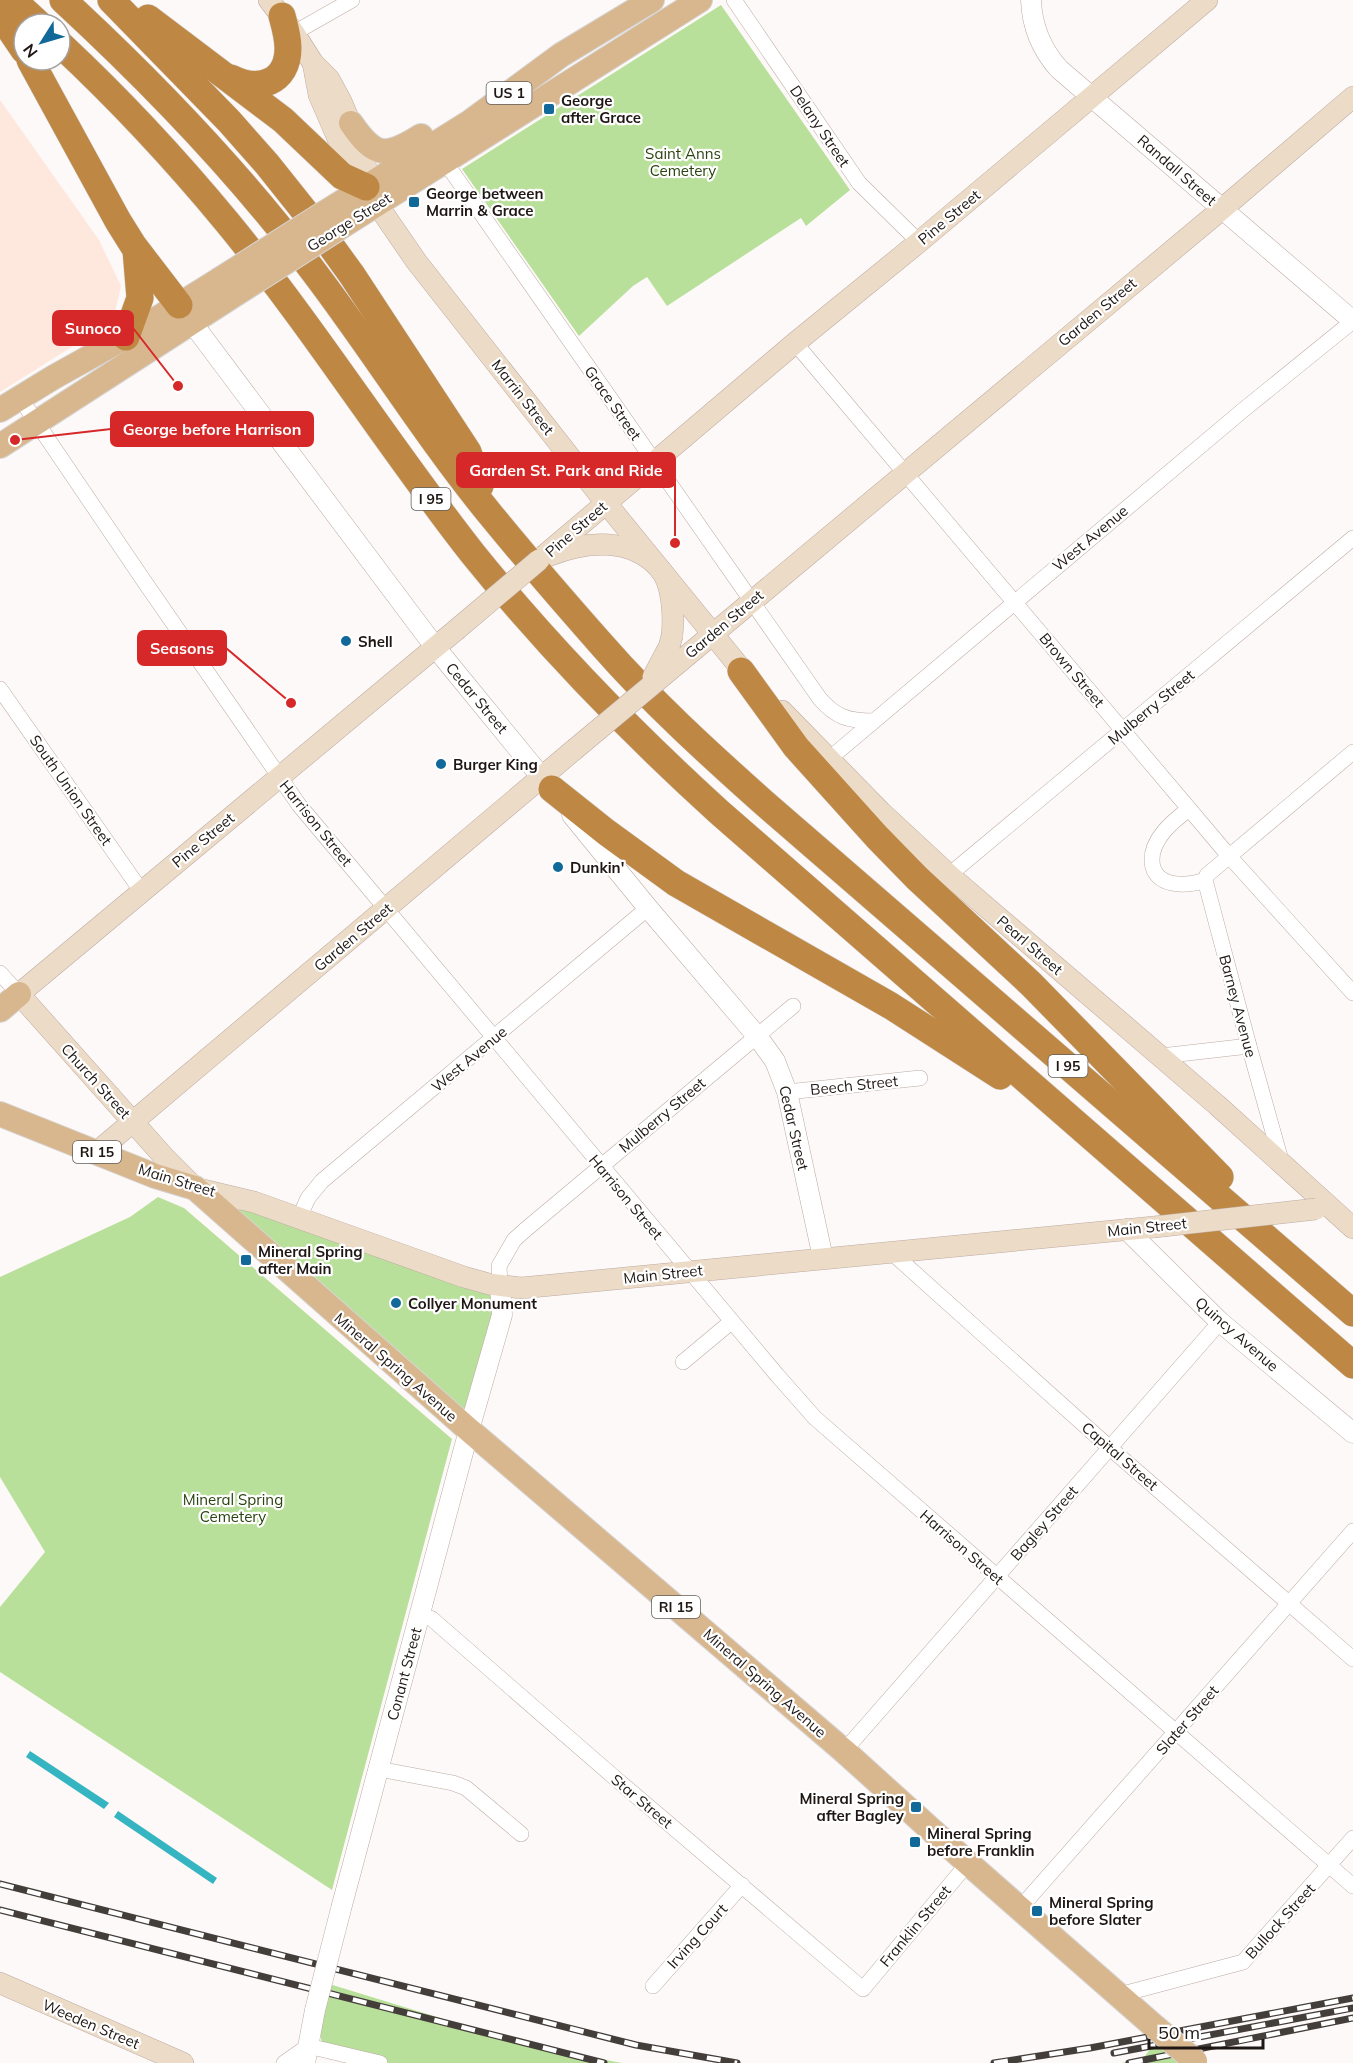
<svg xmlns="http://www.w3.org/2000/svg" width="1353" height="2063" font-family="Mulish,sans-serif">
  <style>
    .built { fill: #fee8de }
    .green { fill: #b9e09a }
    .water { fill: #35b5c1 }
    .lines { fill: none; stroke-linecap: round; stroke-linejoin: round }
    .minor-casing { stroke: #bdaba2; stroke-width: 16 }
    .tertiary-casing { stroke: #bdaba2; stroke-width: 21 }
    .secondary-casing { stroke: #bdaba2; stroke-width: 22 }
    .primary-casing { stroke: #d6d5d5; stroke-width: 26 }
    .motorway-casing { stroke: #d6d5d5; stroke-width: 28 }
    .minor { stroke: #fff; stroke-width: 15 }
    .tertiary { stroke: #fff; stroke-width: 20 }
    .secondary { stroke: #ecdbc7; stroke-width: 21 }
    .primary { stroke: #d8b78e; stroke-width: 24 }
    .motorway { stroke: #be8743; stroke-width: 27 }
    .rail-casing { stroke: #443e3b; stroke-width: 7 }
    .rail { stroke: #fff; stroke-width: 4.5; stroke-dasharray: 14; stroke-linecap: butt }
    .tertiary-bridge-casing { stroke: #bdaba2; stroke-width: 21; stroke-linecap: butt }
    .secondary-bridge-casing { stroke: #bdaba2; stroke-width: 22; stroke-linecap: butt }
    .primary-bridge-casing { stroke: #d6d5d5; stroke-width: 26; stroke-linecap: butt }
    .tertiary-bridge { stroke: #fff; stroke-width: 20 }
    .secondary-bridge { stroke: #ecdbc7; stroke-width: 21 }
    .primary-bridge { stroke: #d8b78e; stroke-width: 24 }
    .poi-dot { fill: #116999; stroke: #fff; stroke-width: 2 }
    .labels { text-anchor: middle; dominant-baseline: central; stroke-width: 4.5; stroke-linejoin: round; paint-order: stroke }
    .shield { fill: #fff; stroke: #625d5a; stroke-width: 1.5 }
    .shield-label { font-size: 14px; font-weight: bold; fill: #1e1714 }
    .poi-label { font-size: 15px; font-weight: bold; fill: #1e1714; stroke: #fff; text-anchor: start }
    .street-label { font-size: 15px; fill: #1e1714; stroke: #fff }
    .park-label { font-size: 15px; fill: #2a430f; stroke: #fff }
    .leader { fill: none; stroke: #d62828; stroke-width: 2 }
    .callout-dot { fill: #d62828; stroke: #fff; stroke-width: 2 }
    .callout { fill: #d62828; stroke: #d62828; stroke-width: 2 }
    .callout-label { font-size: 16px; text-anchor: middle; font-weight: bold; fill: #fff }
  </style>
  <rect width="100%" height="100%" fill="#fdf9f8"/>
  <!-- built -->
  <path class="built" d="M0,100L99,240L121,286L113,321L0,392Z"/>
  <!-- green -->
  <g class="green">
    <path d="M721,5L850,190L806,226L801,218L667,306L647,277L633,286L579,336L462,169Z"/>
    <path d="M203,1190L504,1278L474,1421Z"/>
    <path d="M158,1197L184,1208L452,1439L332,1890L0,1672V1607L45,1552L0,1477V1277L130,1217Z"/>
    <path d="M323,1982C421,2012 520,2045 622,2063H380L323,2047L316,2017Z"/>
    <path d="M1163,2032L1202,2063H1121L1142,2060Z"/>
  </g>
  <!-- water -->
  <g class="water">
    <path d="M30,1751L109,1803L104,1809L26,1757Z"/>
    <path d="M118,1811L217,1878L213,1884L114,1817Z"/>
  </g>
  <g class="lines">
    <defs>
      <g id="minor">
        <path d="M734,0L859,183L919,242"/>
        <path d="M294,33L352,0"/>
        <path d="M441,156L820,699C836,717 848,721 873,721"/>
        <path d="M795,343L1229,856L1353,993"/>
        <path d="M20,398L144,581L299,805L777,1375L815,1418L1353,1886"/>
        <path d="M0,689L142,892"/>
        <path d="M829,759L1242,411L1353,321"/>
        <path d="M1189,809C1173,821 1151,839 1152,861C1153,888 1188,887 1205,880"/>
        <path d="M949,875L1353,538"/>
        <path d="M0,973L19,994"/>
        <path d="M1161,1056L1249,1046"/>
        <path d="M787,1092L920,1078"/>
        <path d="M1282,1164L1249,1046L1205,880L1207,875L1353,752"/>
        <path d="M299,1218L308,1198L322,1181L648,908"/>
        <path d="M890,1251L1110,1448L1353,1659"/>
        <path d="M500,1285L499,1266L514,1240L525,1230L793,1006"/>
        <path d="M683,1362L731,1322"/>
        <path d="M420,1614L432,1619L615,1778L863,1989L968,1863"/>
        <path d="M844,1751L1220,1322"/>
        <path d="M379,1769L453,1783L466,1788L521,1834"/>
        <path d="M1020,1908L1353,1531"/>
        <path d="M653,1986L742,1885"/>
        <path d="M1119,1995L1243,1962L1353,1838"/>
        <path d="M284,2063L308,2046L380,2063"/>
      </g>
      <g id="tertiary">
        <path d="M1031,0C1032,27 1041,49 1059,69L1353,321"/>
        <path d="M184,312L435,647L552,790"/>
        <path d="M572,815L648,908L757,1036L775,1061L787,1092L823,1258"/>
        <path d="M1126,1229L1220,1322L1353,1433"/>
        <path d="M342,1905L469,1430L502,1315L500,1285"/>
        <path d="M305,2063L315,2010"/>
      </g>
      <g id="secondary">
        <path d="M269,0L294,33L313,63L329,79L341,101L364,155L367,176L366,187"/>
        <path d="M313,63L319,95L348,162L416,261L606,503L751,681"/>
        <path d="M551,555C586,541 631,537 659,568C673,583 674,617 672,636"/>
        <path d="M539,560L795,343L919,242L1207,0"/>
        <path d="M456,630L19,994L165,1158L195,1188L254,1202L464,1277L489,1284L521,1288L1154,1227"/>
        <path d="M689,654L1222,209L1353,97"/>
        <path d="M782,711L881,812L949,875L1217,1105L1353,1228"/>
        <path d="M97,1152L575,749"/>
        <path d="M0,1983L183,2063"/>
      </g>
      <g id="primary">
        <path d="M351,123C375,158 386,158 421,136"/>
        <path d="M326,212L470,122L561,55L652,0"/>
        <path d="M339,228L700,0"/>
        <path d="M0,410L54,377L142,328L219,280"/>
        <path d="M0,446L231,297"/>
        <path d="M0,1010L19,994"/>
        <path d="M0,1114L155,1176L195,1188L469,1430L844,1751L968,1863L1155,2027"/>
      </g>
      <g id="motorway">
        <path d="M13,0L39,24"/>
        <path d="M63,0C154,84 239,172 314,272C374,351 427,437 490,514C526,558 564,602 602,645C651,701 707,752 763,802L1353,1313"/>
        <path d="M111,0L229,121L267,164L318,228L352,275L468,452L480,486"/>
        <path d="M0,15L24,50"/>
        <path d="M148,18L283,120L342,176L366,187"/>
        <path d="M60,44C120,100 175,159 227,222C315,329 388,446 473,554C548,647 631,732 719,812L1353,1365"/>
        <path d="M30,60L118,221L133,245L179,305"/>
        <path d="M231,78C258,92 288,83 288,48C288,37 285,27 282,16"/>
        <path d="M126,337L140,298L136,250"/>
        <path d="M741,671L796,747L877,837L917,878L1031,984L1220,1177"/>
        <path d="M552,789L606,832L676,883L891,1006L1000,1076"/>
      </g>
    </defs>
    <!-- minor casing -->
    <use href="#minor" class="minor-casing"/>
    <!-- tertiary casing -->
    <use href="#tertiary" class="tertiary-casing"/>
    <!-- secondary casing -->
    <use href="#secondary" class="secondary-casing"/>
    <!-- primary casing -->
    <use href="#primary" class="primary-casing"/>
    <!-- motorway casing -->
    <use href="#motorway" class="motorway-casing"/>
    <!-- minor -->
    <use href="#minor" class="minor"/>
    <!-- tertiary -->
    <use href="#tertiary" class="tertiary"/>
    <!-- secondary -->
    <use href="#secondary" class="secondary"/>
    <!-- primary -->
    <use href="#primary" class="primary"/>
    <!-- motorway -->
    <use href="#motorway" class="motorway"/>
    <defs>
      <g id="rail">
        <path d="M0,1884L636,2045L737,2063"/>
        <path d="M0,1910L604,2063"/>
        <path d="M1114,2053L1353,2008"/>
        <path d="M994,2063L1090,2048L1353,1998"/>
        <path d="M1129,2063L1353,2018"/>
      </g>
    </defs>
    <!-- rail casing -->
    <use href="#rail" class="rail-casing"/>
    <!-- rail -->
    <use href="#rail" class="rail"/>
    <defs>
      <path id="tertiary-bridge" d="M315,2010L342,1905"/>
      <g id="secondary-bridge">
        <path d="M456,630L539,560"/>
        <path d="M653,677L669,647L672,636"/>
        <path d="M575,749L689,654"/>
        <path d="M1154,1227L1316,1209"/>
      </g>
      <g id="primary-bridge">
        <path d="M219,280L326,212"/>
        <path d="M231,297L339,228"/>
        <path d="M1155,2027L1195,2061"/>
      </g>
    </defs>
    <!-- tertiary-bridge casing -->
    <use href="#tertiary-bridge" class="tertiary-bridge-casing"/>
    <!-- secondary-bridge casing -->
    <use href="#secondary-bridge" class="secondary-bridge-casing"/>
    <!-- primary-bridge casing -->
    <use href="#primary-bridge" class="primary-bridge-casing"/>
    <!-- tertiary-bridge -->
    <use href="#tertiary-bridge" class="tertiary-bridge"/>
    <!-- secondary-bridge -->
    <use href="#secondary-bridge" class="secondary-bridge"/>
    <!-- primary-bridge -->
    <use href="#primary-bridge" class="primary-bridge"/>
  </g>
  <!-- markers -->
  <g class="poi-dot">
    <rect x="543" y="103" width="12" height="12" rx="3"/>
    <rect x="408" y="196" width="12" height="12" rx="3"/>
    <circle cx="346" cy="641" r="6"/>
    <circle cx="441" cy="764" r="6"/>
    <circle cx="558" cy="867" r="6"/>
    <rect x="240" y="1254" width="12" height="12" rx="3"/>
    <circle cx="396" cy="1303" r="6"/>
    <rect x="910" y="1801" width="12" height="12" rx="3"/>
    <rect x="909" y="1836" width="12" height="12" rx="3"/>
    <rect x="1031" y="1905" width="12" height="12" rx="3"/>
  </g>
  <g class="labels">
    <!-- shield labels -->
    <g class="shield">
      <rect x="486.5" y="82" width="45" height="22" rx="4.5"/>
      <rect x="411.5" y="488" width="39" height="22" rx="4.5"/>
      <rect x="1048.5" y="1055" width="39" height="22" rx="4.5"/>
      <rect x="73" y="1141" width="48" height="22" rx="4.5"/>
      <rect x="652" y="1596" width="48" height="22" rx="4.5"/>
    </g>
    <g class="shield-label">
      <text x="509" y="93">US 1</text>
      <text x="431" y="499">I 95</text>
      <text x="1068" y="1066">I 95</text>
      <text x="97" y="1152">RI 15</text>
      <text x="676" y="1607">RI 15</text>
    </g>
    <!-- poi labels -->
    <g class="poi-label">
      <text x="561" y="100">George<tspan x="561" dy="17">after Grace</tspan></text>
      <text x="426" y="193">George between<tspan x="426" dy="17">Marrin &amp; Grace</tspan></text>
      <text x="358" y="641">Shell</text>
      <text x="453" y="764">Burger King</text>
      <text x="570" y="867">Dunkin'</text>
      <text x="258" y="1251">Mineral Spring<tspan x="258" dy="17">after Main</tspan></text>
      <text x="408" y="1303">Collyer Monument</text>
      <text x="904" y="1798" text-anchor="end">Mineral Spring<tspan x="904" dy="17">after Bagley</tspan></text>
      <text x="927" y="1833">Mineral Spring<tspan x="927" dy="17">before Franklin</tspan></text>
      <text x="1049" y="1902">Mineral Spring<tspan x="1049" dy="17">before Slater</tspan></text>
    </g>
    <!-- street labels -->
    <g class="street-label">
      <text transform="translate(820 126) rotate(56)">Delany Street</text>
      <text transform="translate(1177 170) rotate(41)">Randall Street</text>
      <text transform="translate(949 217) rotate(-40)">Pine Street</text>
      <text transform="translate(349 222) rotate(-32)">George Street</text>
      <text transform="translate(1097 312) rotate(-40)">Garden Street</text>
      <text transform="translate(523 397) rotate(52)">Marrin Street</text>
      <text transform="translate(613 403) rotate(55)">Grace Street</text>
      <text transform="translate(576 529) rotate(-41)">Pine Street</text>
      <text transform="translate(1090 538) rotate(-40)">West Avenue</text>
      <text transform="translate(724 624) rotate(-40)">Garden Street</text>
      <text transform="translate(1072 670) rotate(50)">Brown Street</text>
      <text transform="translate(477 698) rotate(50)">Cedar Street</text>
      <text transform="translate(1151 707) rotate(-40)">Mulberry Street</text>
      <text transform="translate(71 790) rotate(55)">South Union Street</text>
      <text transform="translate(316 823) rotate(51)">Harrison Street</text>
      <text transform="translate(203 840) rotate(-40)">Pine Street</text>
      <text transform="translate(353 937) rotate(-40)">Garden Street</text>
      <text transform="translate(1030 945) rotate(41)">Pearl Street</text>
      <text transform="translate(1238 1006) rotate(75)">Barney Avenue</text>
      <text transform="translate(469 1059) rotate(-40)">West Avenue</text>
      <text transform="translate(96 1081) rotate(48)">Church Street</text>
      <text transform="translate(854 1085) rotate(-6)">Beech Street</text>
      <text transform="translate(662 1115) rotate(-40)">Mulberry Street</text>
      <text transform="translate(794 1128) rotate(77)">Cedar Street</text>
      <text transform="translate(177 1180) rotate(17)">Main Street</text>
      <text transform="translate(626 1197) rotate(50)">Harrison Street</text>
      <text transform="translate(1147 1227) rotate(-6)">Main Street</text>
      <text transform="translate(663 1274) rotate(-6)">Main Street</text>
      <text transform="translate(1237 1334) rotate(41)">Quincy Avenue</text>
      <text transform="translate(396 1367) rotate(41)">Mineral Spring Avenue</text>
      <text transform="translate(1120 1456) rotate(41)">Capital Street</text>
      <text transform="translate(1044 1523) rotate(-49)">Bagley Street</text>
      <text transform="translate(962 1547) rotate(41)">Harrison Street</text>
      <text transform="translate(404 1674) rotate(-75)">Conant Street</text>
      <text transform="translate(765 1683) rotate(41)">Mineral Spring Avenue</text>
      <text transform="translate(1187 1720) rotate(-49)">Slater Street</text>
      <text transform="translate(642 1801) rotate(40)">Star Street</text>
      <text transform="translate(1280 1921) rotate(-48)">Bullock Street</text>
      <text transform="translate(915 1926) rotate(-50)">Franklin Street</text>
      <text transform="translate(697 1936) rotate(-48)">Irving Court</text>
      <text transform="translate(91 2024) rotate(23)">Weeden Street</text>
    </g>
    <!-- park labels -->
    <g class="park-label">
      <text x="683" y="153">Saint Anns<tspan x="683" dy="17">Cemetery</tspan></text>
      <text x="233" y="1499">Mineral Spring<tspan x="233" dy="17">Cemetery</tspan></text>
    </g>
  </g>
  <!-- callouts -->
  <path class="leader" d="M178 386L133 328M15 440L111 429M675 543L675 470M291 703L226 648"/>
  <g class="callout-dot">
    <circle cx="178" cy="386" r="6"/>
    <circle cx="15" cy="440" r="6"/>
    <circle cx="675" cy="543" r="6"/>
    <circle cx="291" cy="703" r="6"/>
  </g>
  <g class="callout">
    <rect x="53" y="311" width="80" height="34" rx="6"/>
    <rect x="111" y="412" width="202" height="34" rx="6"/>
    <rect x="457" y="453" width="218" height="34" rx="6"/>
    <rect x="138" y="631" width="88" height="34" rx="6"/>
  </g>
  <g class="callout-label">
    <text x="93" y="334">Sunoco</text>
    <text x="212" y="435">George before Harrison</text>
    <text x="566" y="476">Garden St. Park and Ride</text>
    <text x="182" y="654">Seasons</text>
  </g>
  <!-- north arrow -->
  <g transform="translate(42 42) rotate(233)"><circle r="28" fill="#ffffff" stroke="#a5a2a1" stroke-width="1.5"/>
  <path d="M0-4.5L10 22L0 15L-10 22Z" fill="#116999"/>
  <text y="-9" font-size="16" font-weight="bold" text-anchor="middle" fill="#1e1714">N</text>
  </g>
  <!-- scale -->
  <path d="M1149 2039v9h114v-9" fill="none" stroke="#1e1714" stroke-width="3"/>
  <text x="1158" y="2039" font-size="18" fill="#1e1714" stroke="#ffffff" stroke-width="4.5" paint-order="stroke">50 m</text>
</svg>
